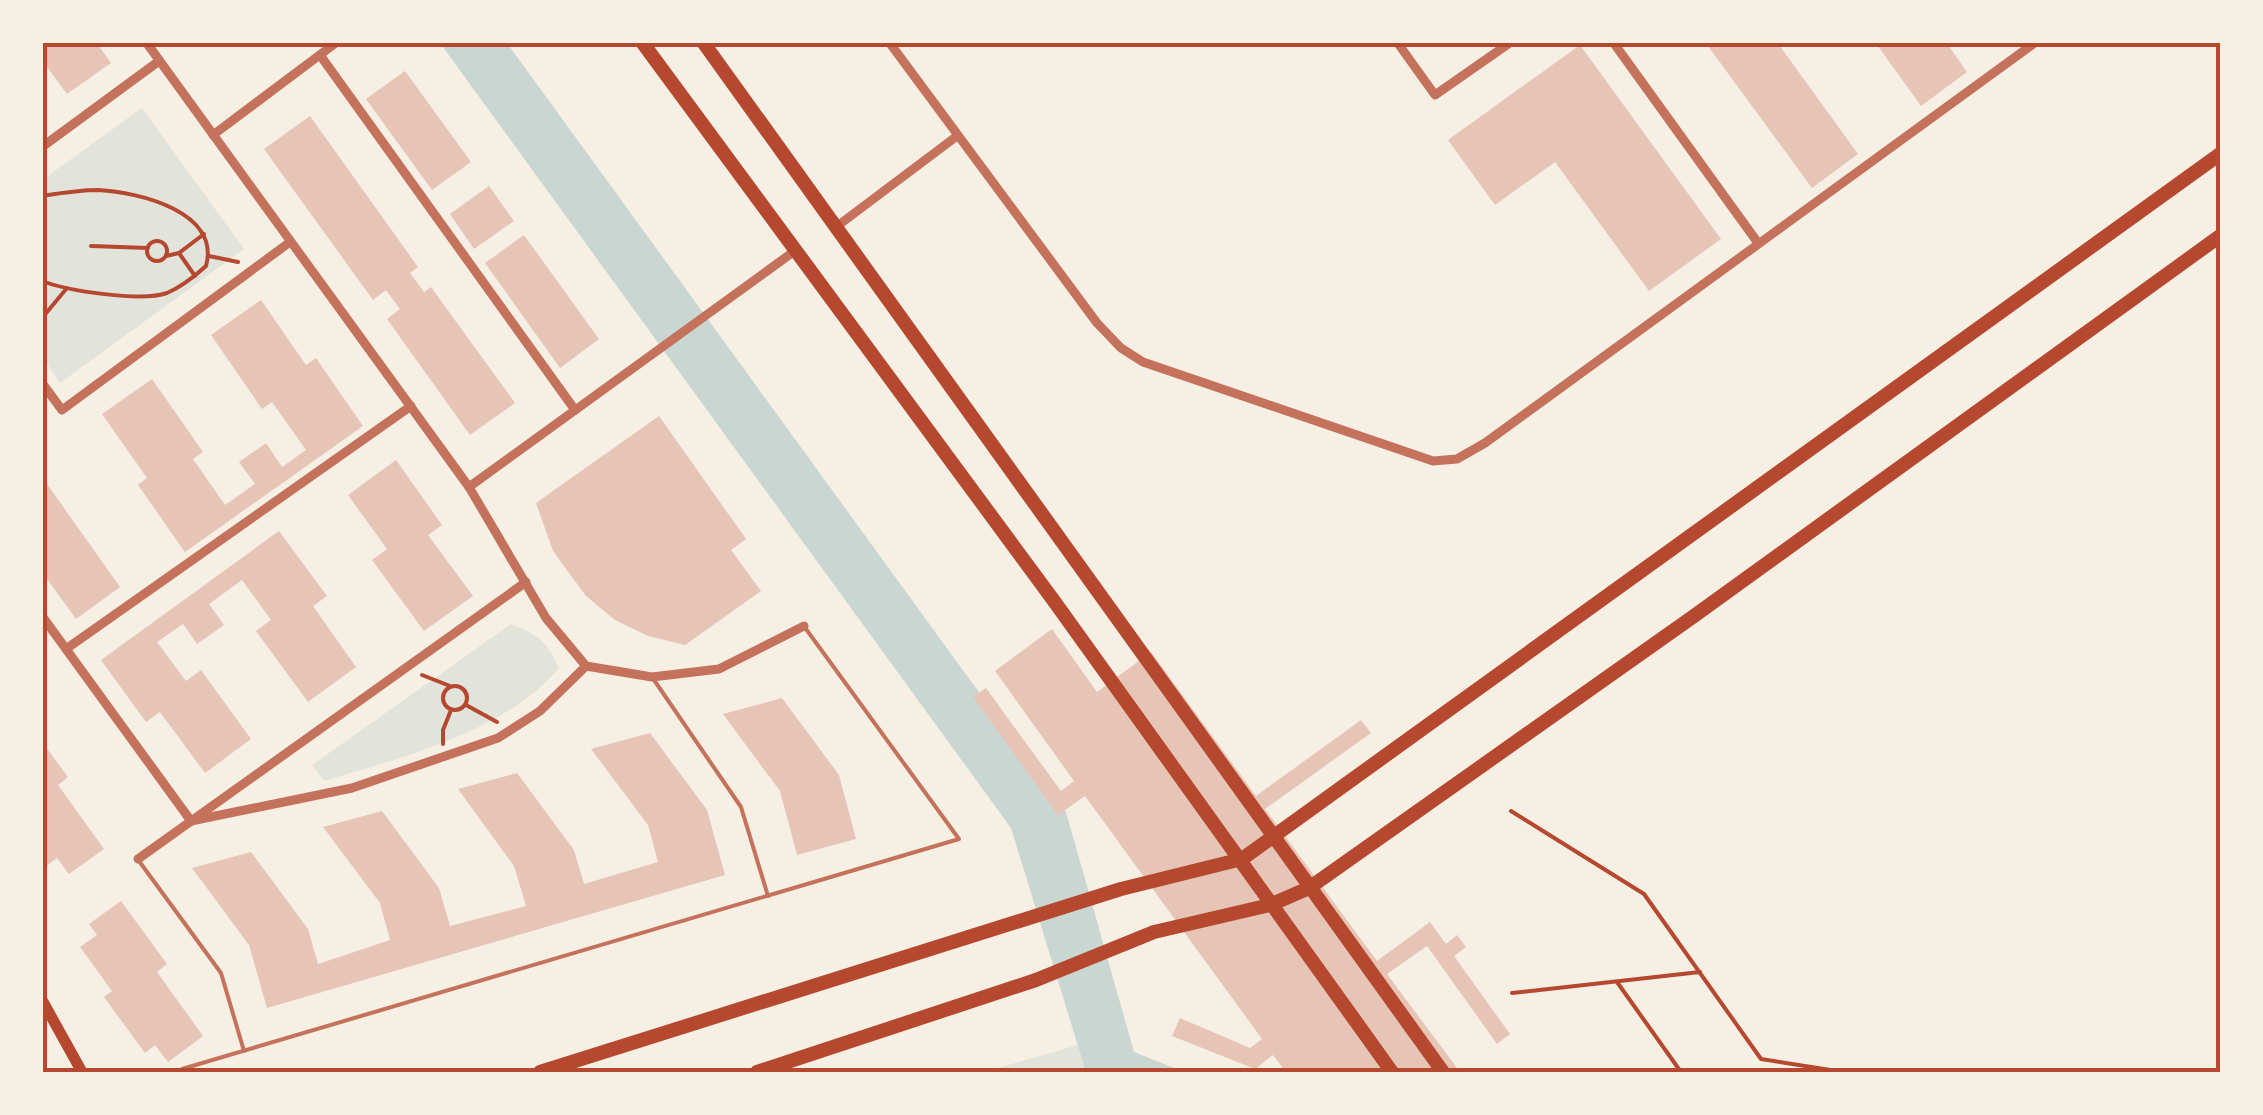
<svg xmlns="http://www.w3.org/2000/svg" width="2263" height="1115" font-family="'Space Grotesk',sans-serif">
  <style>
    .green { fill: #e2e4dc }
    .water { fill: #c9d6d2 }
    .building { fill: #e6c5b7 }
    .lines { fill: none; stroke-linecap: round; stroke-linejoin: round }
    .path { stroke: #b5482f; stroke-width: 4 }
    .service { stroke: #c5725c; stroke-width: 4 }
    .minor { stroke: #c5725c; stroke-width: 9 }
    .secondary { stroke: #b5482f; stroke-width: 11 }
    .primary { stroke: #b5482f; stroke-width: 14 }
    .neatline { fill: none; stroke: #b5482f; stroke-width: 4 }
  </style>
  <rect width="100%" height="100%" fill="#f6efe4"/>
  <!-- green -->
  <g class="green">
    <path d="M142,108L244,249L60,383L43,358L42,180Z"/>
    <path d="M511,624C536,633 549,643 559,668C506,732 400,758 324,781L312,765Z"/>
    <path d="M1078,1045L1086,1072H984Z"/>
  </g>
  <!-- water -->
  <path class="water" d="M440,43H507L1066,812L1134,1052L1184,1072H1086L1011,828Z"/>
  <!-- building -->
  <g class="building">
    <path d="M42,42H96L111,63L67,94L42,60Z"/>
    <path d="M1705,42H1777L1858,154L1812,188Z"/>
    <path d="M1875,42H1946L1967,72L1921,106Z"/>
    <path d="M1580,45L1721,239L1649,291L1555,162L1495,205L1448,140Z"/>
    <path d="M405,71L471,162L432,190L366,99Z"/>
    <path d="M310,116L418,267L410,273L424,292L431,287L515,403L470,435L387,319L400,309L386,290L373,300L264,149Z"/>
    <path d="M489,186L514,221L474,249L450,214Z"/>
    <path d="M524,235L599,339L560,368L485,263Z"/>
    <path d="M261,300L306,365L316,358L363,426L185,552L138,485L147,478L102,414L152,379L203,452L193,459L225,505L255,484L239,462L266,443L282,467L306,450L272,402L262,409L211,335Z"/>
    <path d="M659,416L746,539L731,550L761,591L685,645L648,636L615,620L586,596L553,551L536,503Z"/>
    <path d="M396,460L442,525L428,535L473,596L424,631L372,560L387,549L348,495Z"/>
    <path d="M42,477L120,587L76,619L42,572Z"/>
    <path d="M279,531L327,596L313,606L356,667L308,702L256,631L271,620L242,580L209,604L224,625L197,644L183,624L157,642L186,681L201,670L251,739L205,773L160,712L146,722L101,660Z"/>
    <path d="M1052,629L1097,692L1151,652L1256,796L1361,720L1371,733L1265,809L1377,961L1430,922L1446,944L1457,935L1466,947L1454,956L1510,1034L1497,1044L1427,946L1387,974L1460,1072H1286L1273,1055L1255,1069L1172,1036L1180,1018L1250,1048L1262,1039L1085,796L1058,815L973,697L986,688L1061,791L1074,781L995,671Z"/>
    <path d="M782,698L839,775L856,839L797,855L780,791L723,714Z"/>
    <path d="M650,733L707,810L725,875L267,1008L249,945L192,868L251,852L308,929L318,964L390,940L380,903L323,827L382,811L439,888L450,926L526,906L514,866L458,789L517,773L574,850L584,884L658,862L648,825L591,749Z"/>
    <path d="M42,742L68,777L58,785L104,849L69,874L57,858L46,866L42,862Z"/>
    <path d="M121,901L167,964L157,972L203,1036L168,1062L155,1045L145,1053L104,997L112,991L80,947L97,935L89,924Z"/>
  </g>
  <g class="lines">
    <!-- path -->
    <g class="path">
      <path d="M42,196C61,193 79,190 98,190C139,192 221,212 206,266C195,276 181,287 167,293C141,302 68,291 42,281"/>
      <circle cx="157" cy="251" r="10"/>
      <path d="M91,246L148,248"/>
      <path d="M179,253L195,276"/>
      <path d="M166,256L179,253L204,234"/>
      <path d="M209,256L238,262"/>
      <path d="M42,318L67,288"/>
      <path d="M422,675L450,686"/>
      <circle cx="455" cy="698" r="12"/>
      <path d="M466,705L497,722"/>
      <path d="M443,744V730L451,710"/>
      <path d="M1511,811L1644,894L1761,1059L1843,1072"/>
      <path d="M1617,982L1681,1072"/>
      <path d="M1512,993L1700,972"/>
    </g>
    <!-- service -->
    <g class="service">
      <path d="M652,677L741,807L768,896"/>
      <path d="M139,861L221,973L244,1051"/>
      <path d="M182,1069L959,839L806,629"/>
    </g>
    <!-- minor -->
    <g class="minor">
      <path d="M146,42L469,487L546,618L586,666L652,677L719,669L804,626"/>
      <path d="M889,42L1097,323L1121,348L1143,362L1433,461L1457,459L1485,443L2036,42"/>
      <path d="M1397,42L1435,95L1511,42"/>
      <path d="M1613,42L1758,243"/>
      <path d="M320,55L575,410"/>
      <path d="M213,135L337,42"/>
      <path d="M42,147L159,61"/>
      <path d="M836,227L957,136"/>
      <path d="M42,383L62,410L290,242"/>
      <path d="M469,487L796,250"/>
      <path d="M42,616L191,821L352,788L498,738L540,711L586,666"/>
      <path d="M66,649L411,406"/>
      <path d="M138,859L526,582"/>
    </g>
    <!-- secondary -->
    <path class="secondary" d="M42,1000L82,1072"/>
    <!-- primary -->
    <g class="primary">
      <path d="M642,42L1054,601L1392,1072"/>
      <path d="M703,42L1443,1072"/>
      <path d="M540,1072L1121,889L1242,859L2220,154"/>
      <path d="M757,1072L1036,980L1154,932L1270,905L1309,888L1694,616L2220,236"/>
    </g>
  </g>
  <!-- border -->
  <rect width="2263" height="1115" fill="none" stroke="#f6efe4" stroke-width="90"/>
  <rect x="45" y="45" width="2173" height="1025" class="neatline"/>
</svg>
